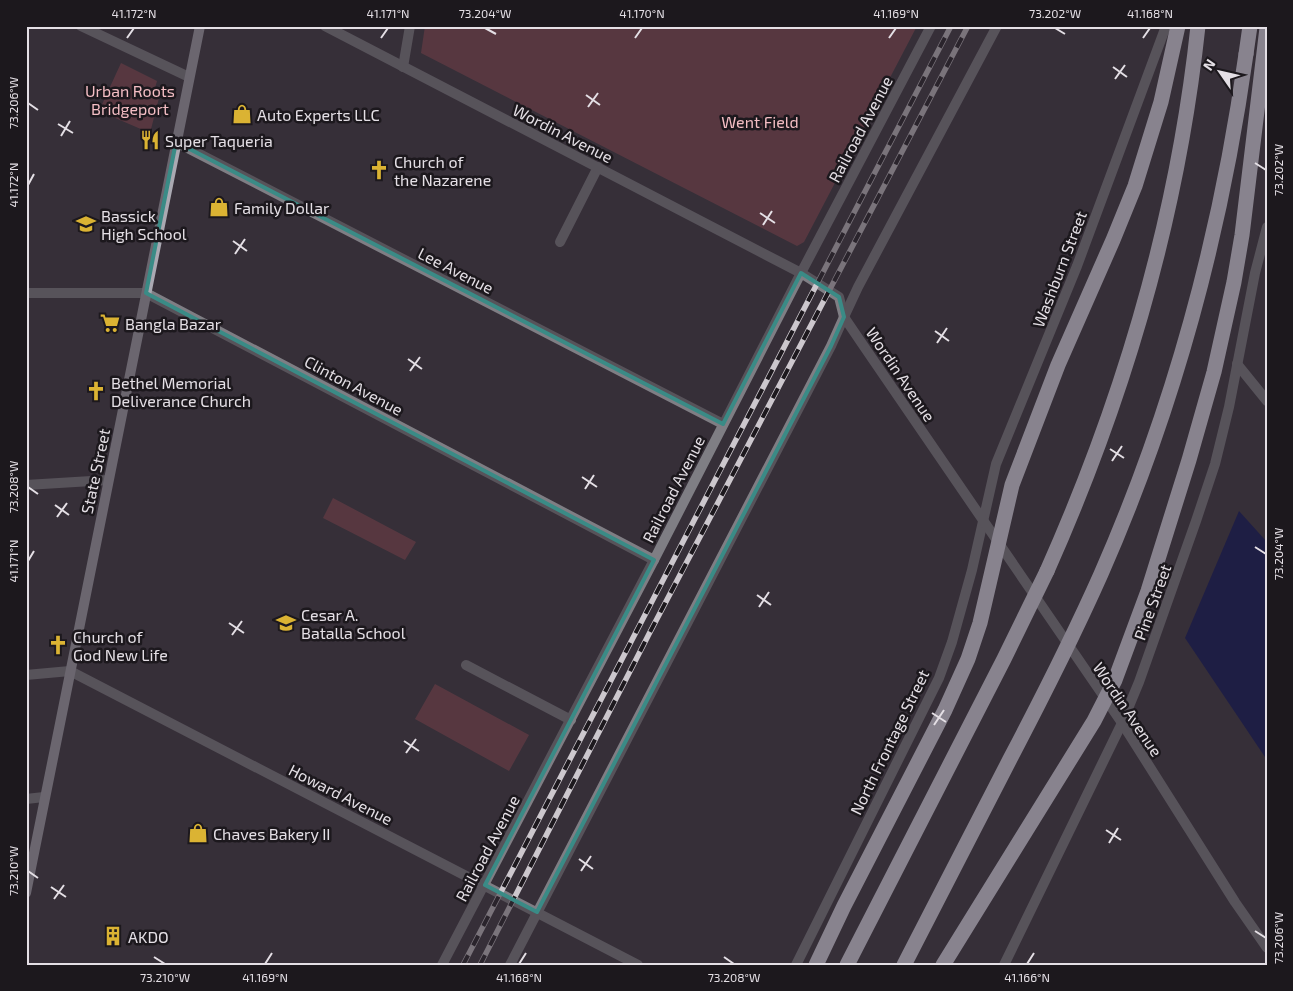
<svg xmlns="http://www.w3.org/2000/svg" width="1293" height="991" font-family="'Exo 2',sans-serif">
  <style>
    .green { fill: #7f424b }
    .water { fill: #020952 }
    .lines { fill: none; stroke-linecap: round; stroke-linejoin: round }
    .minor { stroke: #7f7e84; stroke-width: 10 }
    .tertiary { stroke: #7f7e84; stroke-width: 10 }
    .secondary { stroke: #aaa9b2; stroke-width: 10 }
    .motorway { stroke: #ebe9f7; stroke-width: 15 }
    .rail-casing { stroke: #ccc7cd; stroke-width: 5.5 }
    .rail { stroke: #1c181d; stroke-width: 4; stroke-dasharray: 11; stroke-linecap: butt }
    .motorway-bridge { stroke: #ebe9f7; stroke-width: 15 }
    .marked { fill: none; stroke: #3a8b86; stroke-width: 4; stroke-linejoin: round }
    .ticks { fill: none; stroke: #e4dfe5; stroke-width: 2 }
    .labels { text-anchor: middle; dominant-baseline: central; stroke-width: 5; stroke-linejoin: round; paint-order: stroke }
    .park-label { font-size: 16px; fill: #f4bec4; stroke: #1c181d }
    .poi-label { font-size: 16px; fill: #e4dfe5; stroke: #1c181d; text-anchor: start }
    .street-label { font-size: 16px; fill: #e4dfe5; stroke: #1c181d }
    .neatline { fill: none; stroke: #e4dfe5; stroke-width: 2 }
    .ticks-label { font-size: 12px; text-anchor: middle; fill: #e4dfe5 }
  </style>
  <rect width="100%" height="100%" fill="#362f38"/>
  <!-- green -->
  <g class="green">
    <path d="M425,26H917L804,242L797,246L421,53Z"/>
    <path d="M121,63L157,81L153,95L159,98L150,133L99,111Z"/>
    <path d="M333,498L416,542L405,560L323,518Z"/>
    <path d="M435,684L529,735L509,771L415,719Z"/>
  </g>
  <!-- water -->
  <path class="water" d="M1239,511L1267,542V760L1185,638Z"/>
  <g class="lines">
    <!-- minor -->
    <g class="minor">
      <path d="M81,26L189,77"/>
      <path d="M403,67L410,26"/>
      <path d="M176,142L723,424"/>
      <path d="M560,242L598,167"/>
      <path d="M801,273L931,26"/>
      <path d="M844,317L858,287L997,26"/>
      <path d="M1237,364L1267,401"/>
      <path d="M26,485L108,480"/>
      <path d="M466,665L571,720"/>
      <path d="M26,675L70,671L638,965"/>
      <path d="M26,799L44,797"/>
      <path d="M796,965L939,678L952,642L972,570L996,464L1077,266L1166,26"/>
      <path d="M1004,965L1122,723L1139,682L1196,521L1215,464L1229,407L1255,273L1267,227"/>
    </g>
    <!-- tertiary -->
    <g class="tertiary">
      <path d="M325,26L801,273L839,297L844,317L863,345L1122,723L1235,902L1267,948"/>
      <path d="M26,293H146L654,560"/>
      <path d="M442,965L654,560L801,273"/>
      <path d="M510,965L831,346L844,317"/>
    </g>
    <!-- secondary -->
    <path class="secondary" d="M26,893L200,26"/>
    <!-- motorway -->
    <g class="motorway">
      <path d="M1246,54L1250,26"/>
      <path d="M1047,571C1124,398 1178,214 1198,26"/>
      <path d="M816,965L844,906L945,710L968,659L980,623L1012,485L1058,365L1113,240L1135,186L1161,102L1178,26"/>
      <path d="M943,965L1094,721L1115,680L1148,591L1189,460L1214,372L1234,282L1242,235L1267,28"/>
    </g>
    <defs>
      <g id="rail">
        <path d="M463,965L951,26"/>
        <path d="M480,965L649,634L968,26"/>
      </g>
    </defs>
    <!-- rail casing -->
    <use href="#rail" class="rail-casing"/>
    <!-- rail -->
    <use href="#rail" class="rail"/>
    <!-- motorway-bridge -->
    <g class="motorway-bridge">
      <path d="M847,965L1004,659L1047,571"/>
      <path d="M904,965C939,896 975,828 1010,759C1042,698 1073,637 1101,574C1174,408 1221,233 1246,54"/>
    </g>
  </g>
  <!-- marked area -->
  <path d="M0 0H1293V991H0ZM176,142L723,424L801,273L839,297L844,317L831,346L537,912L485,885L654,560L146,293Z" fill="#362f38" fill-opacity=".55" fill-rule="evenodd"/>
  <path class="marked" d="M176,142L723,424L801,273L839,297L844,317L831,346L537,912L485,885L654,560L146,293Z"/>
  <!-- ticks -->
  <path class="ticks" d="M485,28L496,34M1055,28L1065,34M127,38L134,28M381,38L388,28M635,38L642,28M889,38L896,28M1143,38L1150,28M1113,67L1127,77M1115,79L1125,65M586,95L600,105M28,103L38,110M588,107L598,93M58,124L73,133M61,136L70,121M1255,163L1266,170M28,185L34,174M760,213L775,223M763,225L772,211M233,241L247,251M235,254L245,239M935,331L949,341M937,343L947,328M408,359L422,369M410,371L420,357M1110,449L1124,458M1112,461L1122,446M582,477L597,487M28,487L38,494M585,489L594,475M55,505L69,515M57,517L67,503M1255,547L1266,554M28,561L34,551M757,595L771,605M759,607L769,592M229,623L244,633M232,635L242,621M932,713L946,722M934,725L944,710M404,741L419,751M406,753L416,739M1106,830L1121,840M1109,843L1118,828M579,859L593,869M28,871L38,878M581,871L591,856M51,887L66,897M54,899L64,885M1255,931L1266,938M154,957L165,964M724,957L734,964M265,964L272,953M519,964L526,953M1027,964L1034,953"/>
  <!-- icons -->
  <defs>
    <symbol id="shop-bare" viewBox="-9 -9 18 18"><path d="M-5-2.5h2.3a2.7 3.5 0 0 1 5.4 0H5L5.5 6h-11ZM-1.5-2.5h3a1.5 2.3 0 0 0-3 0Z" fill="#dbb333" stroke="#1c181d" stroke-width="2.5" paint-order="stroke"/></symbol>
    <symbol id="restaurant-bare" viewBox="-9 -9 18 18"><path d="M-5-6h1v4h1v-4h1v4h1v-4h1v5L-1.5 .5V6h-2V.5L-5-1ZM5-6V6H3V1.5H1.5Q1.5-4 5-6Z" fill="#dbb333" stroke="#1c181d" stroke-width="2.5" paint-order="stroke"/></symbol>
    <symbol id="church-bare" viewBox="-9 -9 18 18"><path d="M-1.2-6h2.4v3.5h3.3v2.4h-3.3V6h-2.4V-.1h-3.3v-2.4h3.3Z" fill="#dbb333" stroke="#1c181d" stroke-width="2.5" paint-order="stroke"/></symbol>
    <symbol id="school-bare" viewBox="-9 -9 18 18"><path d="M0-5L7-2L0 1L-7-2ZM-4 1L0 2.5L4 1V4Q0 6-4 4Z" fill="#dbb333" stroke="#1c181d" stroke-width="2.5" paint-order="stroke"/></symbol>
    <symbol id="supermarket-bare" viewBox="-9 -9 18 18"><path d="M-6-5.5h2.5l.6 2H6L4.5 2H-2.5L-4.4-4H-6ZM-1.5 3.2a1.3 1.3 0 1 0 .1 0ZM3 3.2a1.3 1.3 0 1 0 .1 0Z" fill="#dbb333" stroke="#1c181d" stroke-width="2.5" paint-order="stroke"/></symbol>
    <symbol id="building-bare" viewBox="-9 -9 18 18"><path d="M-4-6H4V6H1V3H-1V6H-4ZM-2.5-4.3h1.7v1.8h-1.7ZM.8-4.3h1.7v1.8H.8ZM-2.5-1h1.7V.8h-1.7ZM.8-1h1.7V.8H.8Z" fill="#dbb333" stroke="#1c181d" stroke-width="2.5" paint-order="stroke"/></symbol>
  </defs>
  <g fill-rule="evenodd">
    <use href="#shop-bare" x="228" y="100" width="28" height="28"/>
    <use href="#restaurant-bare" x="136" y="126" width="28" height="28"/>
    <use href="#church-bare" x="365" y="156" width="28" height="28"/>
    <use href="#shop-bare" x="205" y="193" width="28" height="28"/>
    <use href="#school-bare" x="72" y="210" width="28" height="28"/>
    <use href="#supermarket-bare" x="96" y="309" width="28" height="28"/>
    <use href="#church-bare" x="82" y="377" width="28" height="28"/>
    <use href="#school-bare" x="272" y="609" width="28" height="28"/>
    <use href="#church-bare" x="44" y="631" width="28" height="28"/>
    <use href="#shop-bare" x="184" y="819" width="28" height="28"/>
    <use href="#building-bare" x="99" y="922" width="28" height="28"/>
  </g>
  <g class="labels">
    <!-- park labels -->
    <g class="park-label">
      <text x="130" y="90">Urban Roots<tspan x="130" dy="18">Bridgeport</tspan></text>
      <text x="760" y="121">Went Field</text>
    </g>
    <!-- poi labels -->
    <g class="poi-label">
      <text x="257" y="114">Auto Experts LLC</text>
      <text x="165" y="140">Super Taqueria</text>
      <text x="394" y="161">Church of<tspan x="394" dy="18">the Nazarene</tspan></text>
      <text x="234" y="207">Family Dollar</text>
      <text x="101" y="215">Bassick<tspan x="101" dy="18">High School</tspan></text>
      <text x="125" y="323">Bangla Bazar</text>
      <text x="111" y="382">Bethel Memorial<tspan x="111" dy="18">Deliverance Church</tspan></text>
      <text x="301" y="614">Cesar A.<tspan x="301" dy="18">Batalla School</tspan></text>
      <text x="73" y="636">Church of<tspan x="73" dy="18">God New Life</tspan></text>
      <text x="213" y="833">Chaves Bakery II</text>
      <text x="128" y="936">AKDO</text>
    </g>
    <!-- street labels -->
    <g class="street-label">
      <text transform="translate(860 129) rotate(-62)">Railroad Avenue</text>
      <text transform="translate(563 133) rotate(27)">Wordin Avenue</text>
      <text transform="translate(1059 269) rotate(-69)">Washburn Street</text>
      <text transform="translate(456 270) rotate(27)">Lee Avenue</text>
      <text transform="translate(901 374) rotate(56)">Wordin Avenue</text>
      <text transform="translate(354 385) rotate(28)">Clinton Avenue</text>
      <text transform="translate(95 471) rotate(-78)">State Street</text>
      <text transform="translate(673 489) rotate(-63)">Railroad Avenue</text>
      <text transform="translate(1152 602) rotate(-70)">Pine Street</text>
      <text transform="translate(1128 709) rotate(56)">Wordin Avenue</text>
      <text transform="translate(889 742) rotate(-64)">North Frontage Street</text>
      <text transform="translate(341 794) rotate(27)">Howard Avenue</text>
      <text transform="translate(487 848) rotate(-62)">Railroad Avenue</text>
    </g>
  </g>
  <!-- border -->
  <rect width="1293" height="991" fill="none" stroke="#1c181d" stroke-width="55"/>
  <!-- north arrow -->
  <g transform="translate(1220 72) rotate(304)" stroke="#1c181d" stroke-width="4" paint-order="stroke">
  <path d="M0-4L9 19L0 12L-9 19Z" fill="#e4dfe5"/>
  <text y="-8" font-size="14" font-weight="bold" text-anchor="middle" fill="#e4dfe5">N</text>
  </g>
  <rect x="28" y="28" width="1238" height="936" class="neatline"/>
  <g class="ticks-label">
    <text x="134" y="18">41.172°N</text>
    <text x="388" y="18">41.171°N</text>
    <text x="485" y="18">73.204°W</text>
    <text x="642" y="18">41.170°N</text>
    <text x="896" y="18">41.169°N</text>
    <text x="1055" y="18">73.202°W</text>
    <text x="1150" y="18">41.168°N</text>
    <text transform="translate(14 103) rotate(-90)" y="4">73.206°W</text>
    <text transform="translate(1279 170) rotate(-90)" y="4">73.202°W</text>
    <text transform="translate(14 185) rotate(-90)" y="4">41.172°N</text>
    <text transform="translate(14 487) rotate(-90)" y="4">73.208°W</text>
    <text transform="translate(1279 554) rotate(-90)" y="4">73.204°W</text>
    <text transform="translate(14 561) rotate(-90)" y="4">41.171°N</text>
    <text transform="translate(14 871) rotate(-90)" y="4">73.210°W</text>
    <text transform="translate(1279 938) rotate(-90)" y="4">73.206°W</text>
    <text x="165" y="982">73.210°W</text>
    <text x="265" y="982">41.169°N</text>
    <text x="519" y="982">41.168°N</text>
    <text x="734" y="982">73.208°W</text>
    <text x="1027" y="982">41.166°N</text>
  </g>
</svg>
